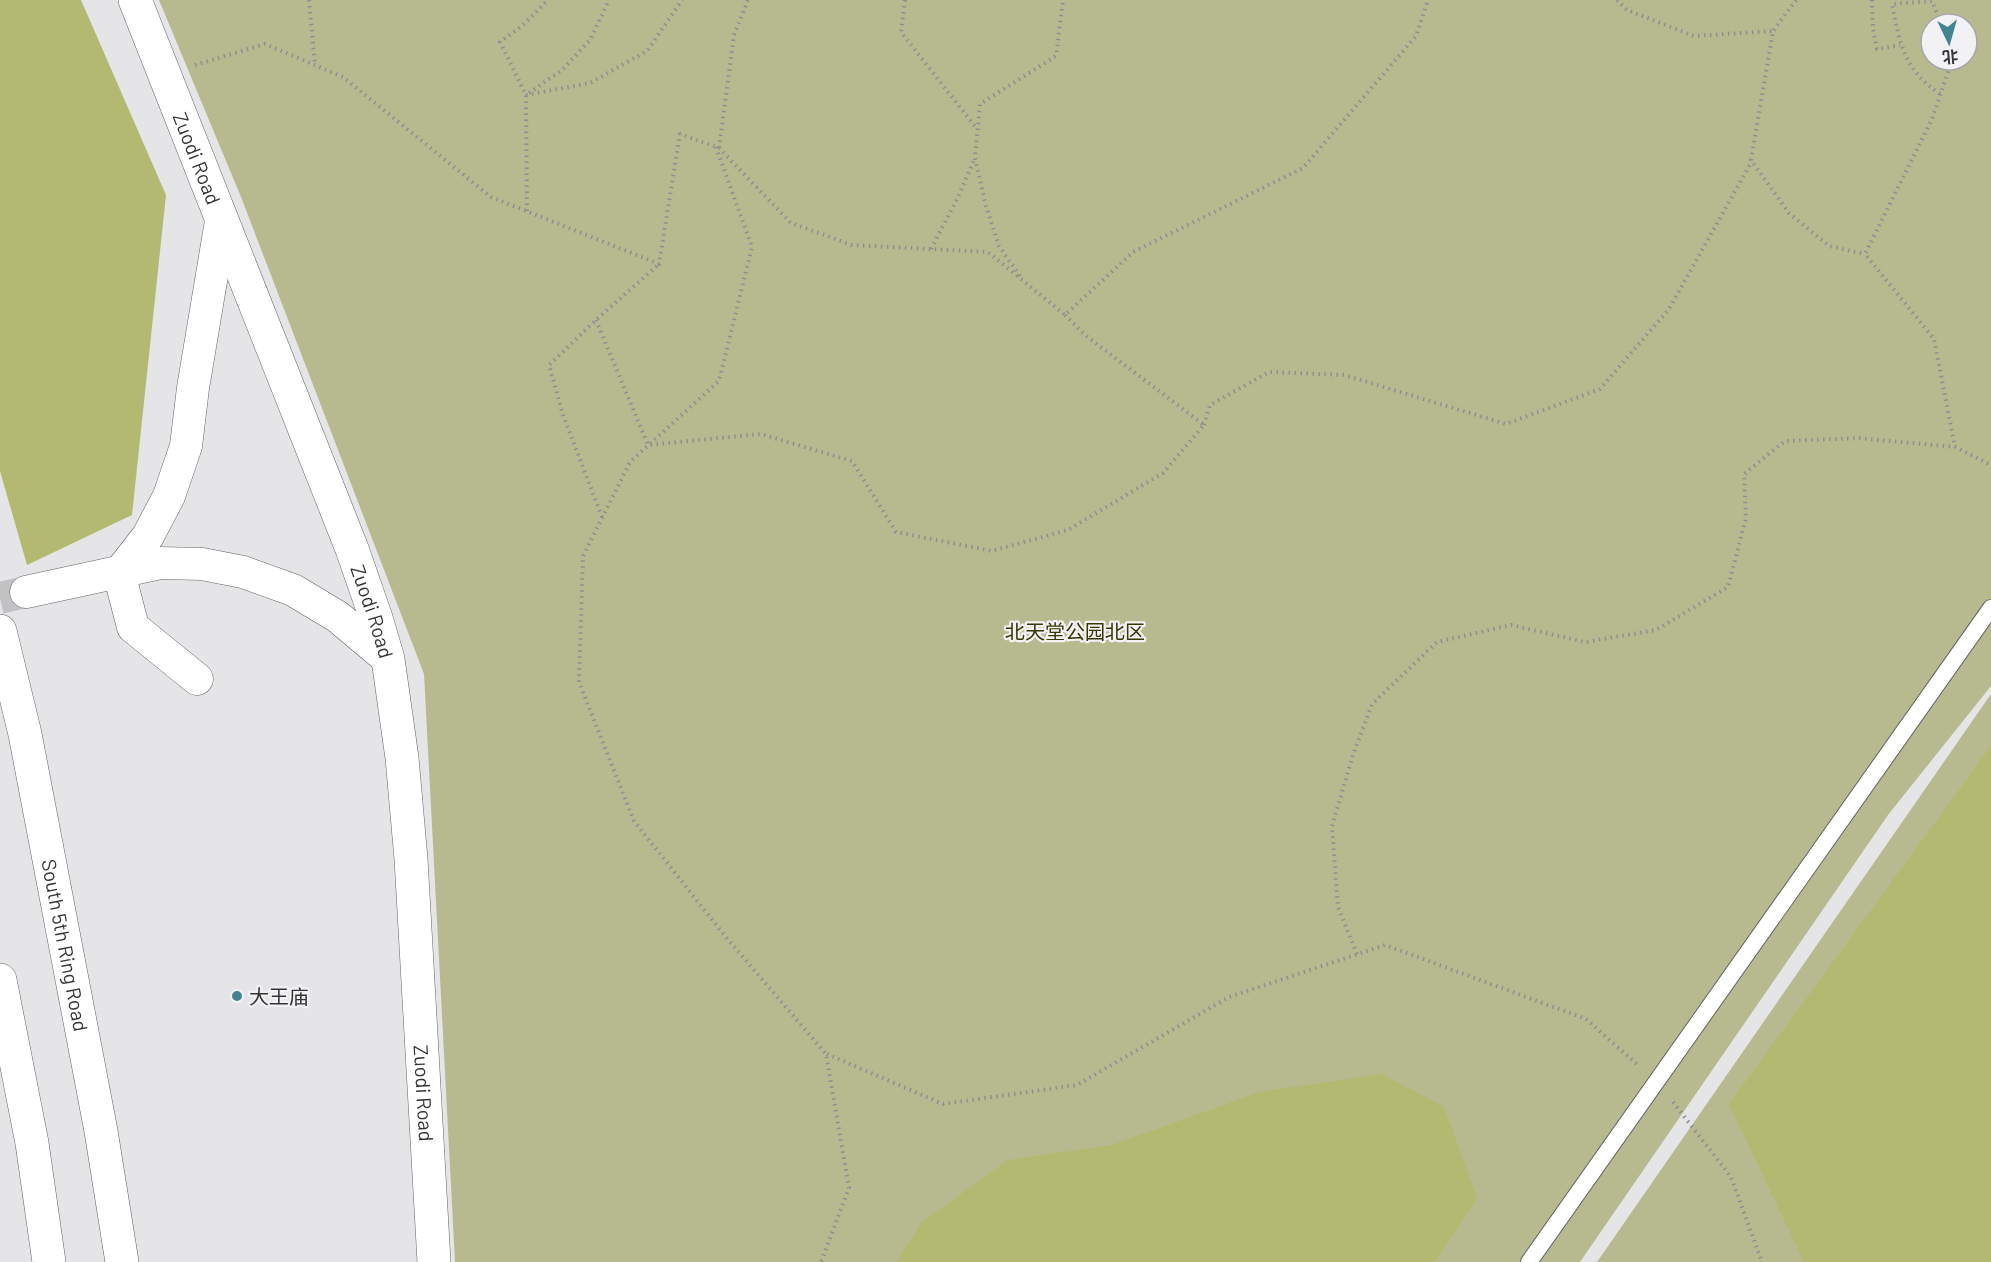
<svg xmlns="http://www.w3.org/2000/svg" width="1991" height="1262" font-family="Barlow,'Noto Sans SC',sans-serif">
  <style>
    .green { fill: #b7ba8e; fill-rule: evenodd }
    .forest { fill: #b4b972 }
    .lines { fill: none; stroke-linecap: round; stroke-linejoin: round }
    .minor-tunnel { stroke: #c2c2c4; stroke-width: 32; stroke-dasharray: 32 16; stroke-linecap: butt }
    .service-casing { stroke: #636365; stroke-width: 18 }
    .minor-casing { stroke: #636365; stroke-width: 33 }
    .secondary-casing { stroke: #636365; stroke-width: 34 }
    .motorway-casing { stroke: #636365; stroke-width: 34 }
    .path { stroke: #8e8e90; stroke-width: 4; stroke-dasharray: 1.5 4.5; stroke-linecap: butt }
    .service { stroke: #fff; stroke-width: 16 }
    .minor { stroke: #fff; stroke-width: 32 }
    .secondary { stroke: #fff; stroke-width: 33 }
    .motorway { stroke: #fff; stroke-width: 33 }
    .poi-dot { fill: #408591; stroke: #f2f2f5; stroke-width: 2 }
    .labels { text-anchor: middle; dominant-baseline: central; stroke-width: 4.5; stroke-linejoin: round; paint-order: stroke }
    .street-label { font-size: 20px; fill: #343435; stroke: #f2f2f5 }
    .park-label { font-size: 20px; fill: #353700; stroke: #f2f2f5 }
    .poi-label { font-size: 20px; fill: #343435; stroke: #f2f2f5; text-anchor: start }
  </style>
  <rect width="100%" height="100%" fill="#e5e5e8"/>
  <!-- green -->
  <g class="green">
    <path d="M159,0H1991V686L1888,815L1580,1262H455L424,674L241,197ZM1931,24H1967V60H1931Z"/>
    <path d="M1991,694V1262H1597Z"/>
  </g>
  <!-- forest -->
  <g class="forest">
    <path d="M0,0H81L166,195L132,515L27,565L0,471Z"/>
    <path d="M1991,746V1262H1804L1729,1104Z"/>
    <path d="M1382,1074L1444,1107L1477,1198L1435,1262H896L922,1222L1008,1160L1112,1145L1260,1092Z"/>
  </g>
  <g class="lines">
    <!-- minor-tunnel -->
    <path class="minor-tunnel" d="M0,598L26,592"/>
    <defs>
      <path id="service" d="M1529,1262L1991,608"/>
      <g id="minor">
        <path d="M119,573L148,536L169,496L186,446L193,388L221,221"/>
        <path d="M119,573L133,627L197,679"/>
        <path d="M26,592L160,563L202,564L243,572L293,590L338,617L388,659"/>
      </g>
      <g id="secondary">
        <path id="s1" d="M135,0L352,549L376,618L388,659L402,758L411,859L434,1262"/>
      </g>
      <g id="motorway">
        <path id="s2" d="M0,631L25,734L101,1131L122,1262"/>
        <path d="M0,980L32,1143L49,1262"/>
      </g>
    </defs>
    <!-- service casing -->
    <use href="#service" class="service-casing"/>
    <!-- minor casing -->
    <use href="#minor" class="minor-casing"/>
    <!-- secondary casing -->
    <use href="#secondary" class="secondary-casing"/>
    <!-- motorway casing -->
    <use href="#motorway" class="motorway-casing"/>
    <!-- path -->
    <g class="path">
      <path d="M309,0L315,65"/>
      <path d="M905,0L901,32L977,129"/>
      <path d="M1617,0L1627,10L1694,36L1773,31"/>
      <path d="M1796,0L1773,31L1751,160L1789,213L1829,246L1864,254"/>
      <path d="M1872,0L1873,29L1877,49L1900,45"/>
      <path d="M1952,60L1932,119L1865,254L1934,339L1955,447"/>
      <path d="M195,65L265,44L343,77L491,197L659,264L680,134L719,148L791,223L852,245L988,252L1065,315L1133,252L1303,168L1416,36L1428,0"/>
      <path d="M529,93L562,70L590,40L609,0"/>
      <path d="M1940,94C1904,70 1900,44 1892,4L1932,1L1941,24"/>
      <path d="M526,95L590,83L647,51L682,0"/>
      <path d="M716,147L752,247L719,381L630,462L583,556L579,682L634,821L725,936L826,1054L849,1188L821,1262"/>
      <path d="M719,148L734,35L748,0"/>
      <path d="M527,211L526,95L500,42L522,26L548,0"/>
      <path d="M931,249L957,199L975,158"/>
      <path d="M1020,276L999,246L986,206L975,158L980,104L1056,56L1063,0"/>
      <path d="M596,320L648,445L761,434L852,461L896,532L992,551L1068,530L1163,473L1204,425L1085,335L1065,315"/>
      <path d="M1204,425L1210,405L1269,372L1344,375L1506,424L1600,389L1669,309L1752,161"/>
      <path d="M602,517L563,415L549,365L596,320L659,264"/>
      <path d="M1357,954L1338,907L1332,826L1353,755L1372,704L1437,642L1511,625L1585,642L1656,630L1728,587L1746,518L1744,474L1785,441L1858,438L1955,447L1991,465"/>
      <path d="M827,1054L943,1104L1077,1085L1229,997L1385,945L1586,1019L1639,1066"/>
      <path d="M1673,1102L1731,1177L1762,1262"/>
    </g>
    <!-- service -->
    <use href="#service" class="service"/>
    <!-- minor -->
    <use href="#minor" class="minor"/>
    <!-- secondary -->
    <use href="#secondary" class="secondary"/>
    <!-- motorway -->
    <use href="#motorway" class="motorway"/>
  </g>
  <!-- markers -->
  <circle class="poi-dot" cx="237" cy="996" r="6"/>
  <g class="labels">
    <!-- street labels -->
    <g class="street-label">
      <text stroke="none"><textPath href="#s1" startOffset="170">Zuodi Road</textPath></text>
      <text stroke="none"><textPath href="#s1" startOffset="656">Zuodi Road</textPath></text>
      <text stroke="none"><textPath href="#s2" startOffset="321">South 5th Ring Road</textPath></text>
      <text stroke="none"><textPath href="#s1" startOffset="1142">Zuodi Road</textPath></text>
    </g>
    <!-- park labels -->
    <g class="park-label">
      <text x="1075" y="631">北天堂公园北区</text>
    </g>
    <!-- poi labels -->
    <g class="poi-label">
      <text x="249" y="996">大王庙</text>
    </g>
  </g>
  <!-- north arrow -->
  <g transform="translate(1949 42) rotate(175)"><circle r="28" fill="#f2f2f5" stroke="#a6a6a8" stroke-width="1.5"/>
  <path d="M0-4.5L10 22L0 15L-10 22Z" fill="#408591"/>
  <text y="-9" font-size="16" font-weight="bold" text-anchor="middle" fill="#343435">北</text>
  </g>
</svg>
